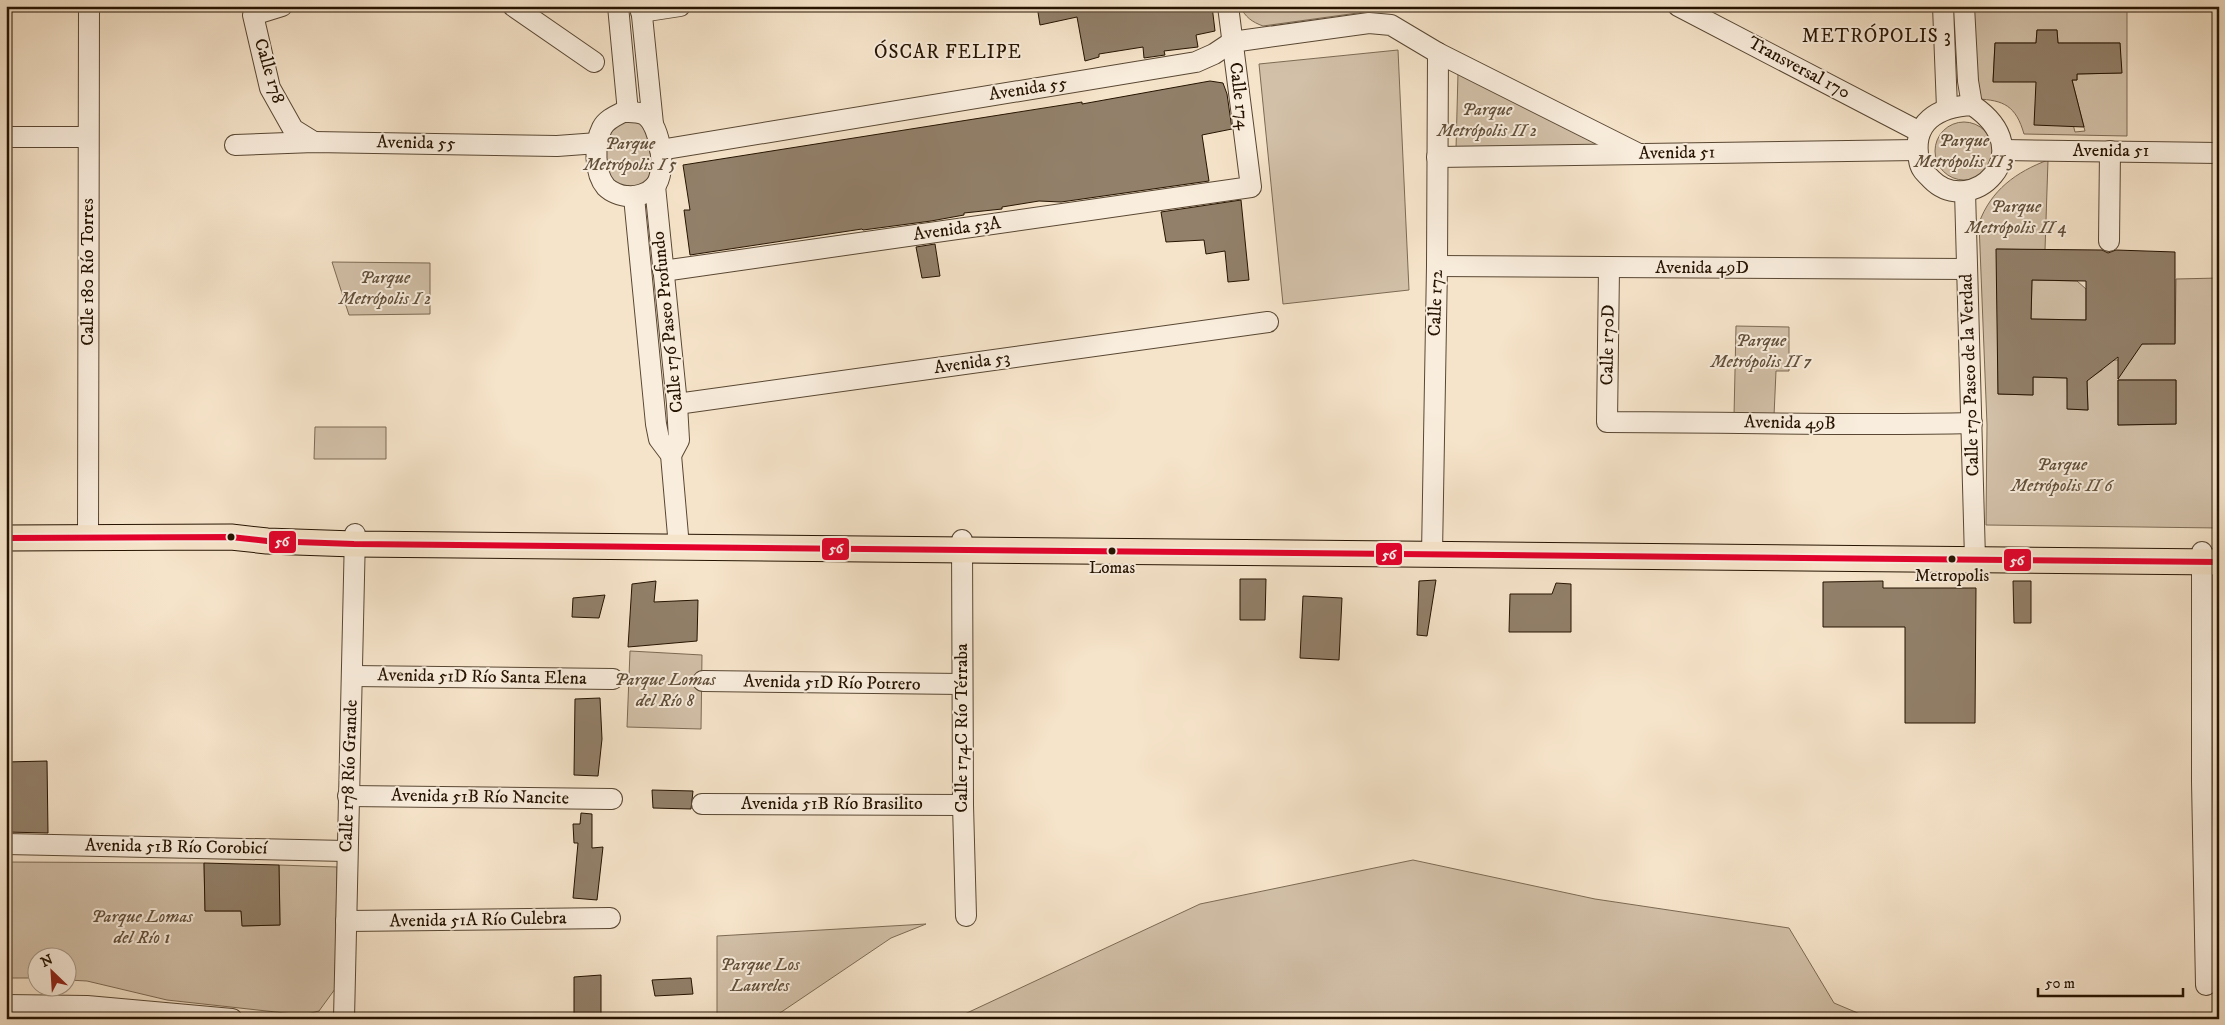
<svg xmlns="http://www.w3.org/2000/svg" width="2225" height="1025" font-family="'IM FELL DW Pica',serif">
  <style>
    .green { fill: #d2c0a8; stroke: #7c6a54; fill-rule: evenodd }
    .building { fill: #92806a; stroke: #251301; fill-rule: evenodd }
    .lines { fill: none; stroke-linecap: round; stroke-linejoin: round }
    .minor-casing { stroke: #594733; stroke-width: 22 }
    .major-casing { stroke: #251301; stroke-width: 27 }
    .minor { stroke: #f9eddd; stroke-width: 20 }
    .major { stroke: #f6e4ca; stroke-width: 25 }
    .bus-1-casing { stroke: #f9eddd; stroke-width: 10 }
    .bus-1 { stroke: #e4002b; stroke-width: 6 }
    .bus-dot { fill: #251301; stroke: #f9eddd; stroke-width: 2 }
    .labels { text-anchor: middle; dominant-baseline: central; stroke-width: 4; stroke-linejoin: round; paint-order: stroke }
    .bus-label { font-size: 17px; fill: #251301; stroke: #f9eddd }
    .street-label { font-size: 18px; fill: #251301; stroke: #f9eddd }
    .park-label { font-size: 18px; font-style: italic; fill: #62503b; stroke: #f9eddd }
    .neighbourhood-label { font-size: 19px; letter-spacing: 1px; fill: #251301; stroke: #f9eddd }
    .line-badge { stroke: #f9eddd; stroke-width: 2 }
    .badge-label { font-size: 14px; text-anchor: middle; font-weight: bold; fill: #fff }
  </style>
  <rect width="100%" height="100%" fill="#f6e4ca"/>
  <filter id="stains"><feTurbulence type="fractalNoise" baseFrequency=".004" numOctaves="4"/><feColorMatrix values="0 0 0 0 .2 0 0 0 0 .09 0 0 0 0 .02 0 0 0 .5 -.17"/></filter>
  <radialGradient id="worn" r=".72"><stop offset=".6" stop-color="#630" stop-opacity="0"/><stop offset="1" stop-color="#630" stop-opacity=".3"/></radialGradient>
  <!-- green -->
  <g class="green">
    <path d="M1240,6H1373L1372,11L1263,26C1252,22 1245,17 1240,6Z"/>
    <path d="M1972,6H2127V136L2024,134C2016,106 2004,100 1977,99ZM2037,30H2057L2058,43H2120L2121,73L2077,74V80H2072L2085,131L2075,132L2062,81H1993L1995,43H2036Z"/>
    <path d="M1398,50L1409,290L1283,304L1259,64Z"/>
    <path d="M1458,73L1614,150L1456,149Z"/>
    <path d="M625,119L648,125L654,177L634,191L613,182L606,169L604,146L609,130Z"/>
    <circle cx="1964" cy="151" r="29"/>
    <path d="M2048,160L2045,250L1997,249L1998,394L2033,395V377L2067,378L2068,409L2088,410L2087,377L2093,376L2102,370V360H2131L2140,344L2175,343L2176,279L2219,278V528L1986,525L1987,425L1979,223C1991,190 2016,172 2048,160ZM2118,380H2176V424L2118,425Z"/>
    <path d="M332,262L430,263V314L349,315Z"/>
    <path d="M2032,280L2077,281L2086,289V320L2031,319Z"/>
    <path d="M1736,326L1789,327V371H1776L1774,416H1734Z"/>
    <path d="M315,427H386V459H314Z"/>
    <path d="M630,651L702,655L701,729L627,727Z"/>
    <path d="M1413,860L1595,899L1789,928L1834,1003L1872,1019H954L1200,904Z"/>
    <path d="M6,862L204,863L205,911H241L243,926L280,925L279,865L337,867L335,989L319,1011L303,1015L167,1000L87,981L68,980V958H38L37,978H6Z"/>
    <path d="M926,924L891,938L771,1019H717V936Z"/>
  </g>
  <!-- building -->
  <g class="building">
    <path d="M1037,6H1171V11L1195,6H1212L1215,31L1196,35L1198,47L1164,51L1165,55L1144,58L1143,47L1099,54V57L1085,61L1077,17L1040,25Z"/>
    <path d="M2037,30H2057L2058,43H2120L2122,73L2077,74V80H2072L2084,127L2034,125L2036,82H1993L1995,43H2036Z"/>
    <path d="M1210,81L1223,83L1227,94L1232,129L1202,135L1209,181L1061,202L1039,201L1002,207V209L964,213V215L931,221L863,230L862,229L690,255L684,210H690L683,165L1082,102V104Z"/>
    <path d="M1241,200L1249,280L1228,282L1225,251L1206,254L1204,240L1166,242L1161,212Z"/>
    <path d="M935,244L940,276L922,278L916,247Z"/>
    <path d="M1996,249L2102,250L2108,253L2116,250L2175,252V344H2142L2118,379V357L2087,381L2088,410L2067,409V378L2033,377V395L1998,394ZM2032,280L2086,281V320L2031,319Z"/>
    <path d="M2118,380H2176V424L2118,425Z"/>
    <path d="M1240,579H1266L1265,620H1240Z"/>
    <path d="M1436,580L1427,636L1417,635L1419,581Z"/>
    <path d="M656,581L654,602L698,600L697,641L628,647L632,584Z"/>
    <path d="M1883,581V588H1976L1975,723H1905V627H1823V582Z"/>
    <path d="M2013,581H2031V623H2014Z"/>
    <path d="M1556,583L1571,584V632H1509L1510,594H1552Z"/>
    <path d="M605,595L599,618L572,617L573,598Z"/>
    <path d="M1303,596L1342,598L1339,660L1300,658Z"/>
    <path d="M600,698L602,739L598,776L574,775L575,699Z"/>
    <path d="M47,761L48,833L6,832V762Z"/>
    <path d="M652,790L693,791L691,809L653,808Z"/>
    <path d="M581,813L592,814V848L603,847L597,900L573,898L578,843H574L573,824H580Z"/>
    <path d="M204,863L279,865L280,925L242,926L241,911H205Z"/>
    <path d="M601,975V1017H574V977Z"/>
    <path d="M691,978L693,994L655,996L652,980Z"/>
  </g>
  <g class="lines">
    <defs>
      <g id="minor">
        <path d="M282,6L253,15L270,88L293,129L314,142"/>
        <path d="M513,6L594,62"/>
        <path d="M618,6L628,112"/>
        <path d="M641,6L653,124"/>
        <path d="M1678,6L1920,132"/>
        <path d="M1943,6L1947,108"/>
        <path d="M1964,6L1968,81L1972,105"/>
        <path d="M641,12L680,6"/>
        <path d="M1972,105C2044,153 1970,219 1931,179C1925,173 1920,169 1919,160C1911,122 1938,107 1972,105Z"/>
        <path d="M623,112C630,112 638,111 645,115C661,126 667,172 655,186C648,194 636,197 627,196C621,196 611,192 606,187C594,173 594,144 602,128C606,120 615,116 623,112Z"/>
        <path d="M6,137H88"/>
        <path d="M235,145L314,142L557,146L598,143"/>
        <path d="M660,150L1196,62L1214,54L1232,42L1369,23L1391,25L1438,53L1639,154"/>
        <path d="M2003,150L2219,153"/>
        <path d="M1437,157L1917,150"/>
        <path d="M655,186L677,404L679,440L671,455"/>
        <path d="M1965,191L1975,559"/>
        <path d="M634,197L656,424L659,439L671,455L679,547"/>
        <path d="M2109,241L2110,151"/>
        <path d="M1437,266L1966,269"/>
        <path d="M1609,268L1607,422C1729,422 1851,426 1972,423"/>
        <path d="M663,271L1251,187L1228,6"/>
        <path d="M677,404L1268,322"/>
        <path d="M88,537L89,6"/>
        <path d="M962,540L963,805L966,916"/>
        <path d="M2202,552V782L2206,985"/>
        <path d="M1432,554L1437,266L1438,53"/>
        <path d="M352,676L613,679"/>
        <path d="M703,681L962,684"/>
        <path d="M348,796L612,799"/>
        <path d="M702,804L963,805"/>
        <path d="M6,844L346,851"/>
        <path d="M346,921L610,918"/>
        <path d="M6,1005L87,1006L232,1019"/>
        <path d="M344,1019L355,534"/>
      </g>
      <path id="major" d="M6,538L231,537L267,541L354,544L2219,562"/>
    </defs>
    <!-- minor casing -->
    <use href="#minor" class="minor-casing"/>
    <!-- major casing -->
    <use href="#major" class="major-casing"/>
    <!-- minor -->
    <use href="#minor" class="minor"/>
    <!-- major -->
    <use href="#major" class="major"/>
    <defs>
      <path id="bus-1" d="M6,538L231,537L267,541L354,544L2219,562"/>
    </defs>
    <!-- bus-1 casing -->
    <use href="#bus-1" class="bus-1-casing"/>
    <!-- bus-1 -->
    <use href="#bus-1" class="bus-1"/>
  </g>
  <!-- markers -->
  <g class="bus-dot">
    <circle cx="231" cy="537" r="4.5"/>
    <circle cx="1112" cy="551" r="4.5"/>
    <circle cx="1952" cy="559" r="4.5"/>
  </g>
  <g class="labels">
    <!-- bus labels -->
    <g class="bus-label">
      <text x="1112" y="568">Lomas</text>
      <text x="1952" y="576">Metropolis</text>
    </g>
    <!-- street labels -->
    <g class="street-label">
      <text transform="translate(1799 68) rotate(28)">Transversal 170</text>
      <text transform="translate(269 71) rotate(73)">Calle 178</text>
      <text transform="translate(1028 89) rotate(-9)">Avenida 55</text>
      <text transform="translate(1239 96) rotate(83)">Calle 174</text>
      <text transform="translate(416 143) rotate(1)">Avenida 55</text>
      <text x="2111" y="151">Avenida 51</text>
      <text transform="translate(1677 153) rotate(-1)">Avenida 51</text>
      <text transform="translate(957 229) rotate(-8)">Avenida 53A</text>
      <text x="1702" y="268">Avenida 49D</text>
      <text transform="translate(88 272) rotate(-90)">Calle 180 Río Torres</text>
      <text transform="translate(1436 303) rotate(-88)">Calle 172</text>
      <text transform="translate(668 322) rotate(-96)">Calle 176 Paseo Profundo</text>
      <text transform="translate(1608 345) rotate(-89)">Calle 170D</text>
      <text transform="translate(972 363) rotate(-8)">Avenida 53</text>
      <text transform="translate(1970 375) rotate(-92)">Calle 170 Paseo de la Verdad</text>
      <text transform="translate(1790 423) rotate(1)">Avenida 49B</text>
      <text transform="translate(482 677) rotate(1)">Avenida 51D Río Santa Elena</text>
      <text transform="translate(832 683) rotate(1)">Avenida 51D Río Potrero</text>
      <text transform="translate(962 728) rotate(-90)">Calle 174C Río Térraba</text>
      <text transform="translate(349 776) rotate(-88)">Calle 178 Río Grande</text>
      <text transform="translate(480 797) rotate(1)">Avenida 51B Río Nancite</text>
      <text x="832" y="804">Avenida 51B Río Brasilito</text>
      <text transform="translate(176 847) rotate(1)">Avenida 51B Río Corobicí</text>
      <text transform="translate(478 920) rotate(-1)">Avenida 51A Río Culebra</text>
    </g>
    <!-- park labels -->
    <g class="park-label">
      <text x="1487" y="110">Parque<tspan x="1487" dy="21">Metrópolis II 2</tspan></text>
      <text x="1964" y="141">Parque<tspan x="1964" dy="21">Metrópolis II 3</tspan></text>
      <text x="630" y="144">Parque<tspan x="630" dy="21">Metrópolis I 5</tspan></text>
      <text x="2016" y="207">Parque<tspan x="2016" dy="21">Metrópolis II 4</tspan></text>
      <text x="385" y="278">Parque<tspan x="385" dy="21">Metrópolis I 2</tspan></text>
      <text x="1761" y="341">Parque<tspan x="1761" dy="21">Metrópolis II 7</tspan></text>
      <text x="2062" y="465">Parque<tspan x="2062" dy="21">Metrópolis II 6</tspan></text>
      <text x="665" y="680">Parque Lomas<tspan x="665" dy="21">del Río 8</tspan></text>
      <text x="142" y="917">Parque Lomas<tspan x="142" dy="21">del Río 1</tspan></text>
      <text x="760" y="965">Parque Los<tspan x="760" dy="21">Laureles</tspan></text>
    </g>
    <!-- neighbourhood labels -->
    <g class="neighbourhood-label">
      <text x="1877" y="36">METRÓPOLIS 3</text>
      <text x="948" y="52">ÓSCAR FELIPE</text>
    </g>
  </g>
  <g class="line-badge">
    <rect x="268" y="530" width="29" height="24" rx="5" fill="#e4002b"/>
    <rect x="821" y="537" width="29" height="24" rx="5" fill="#e4002b"/>
    <rect x="1375" y="542" width="28" height="24" rx="5" fill="#e4002b"/>
    <rect x="2003" y="548" width="29" height="24" rx="5" fill="#e4002b"/>
  </g>
  <g class="badge-label">
    <text x="282" y="546">56</text>
    <text x="836" y="553">56</text>
    <text x="1389" y="559">56</text>
    <text x="2017" y="565">56</text>
  </g>
  <!-- margin -->
  <rect width="2225" height="1025" fill="none" stroke="#f6e4ca" stroke-width="25"/>
  <rect x="8" y="8" width="2210" height="1010" fill="none" stroke="#251301" stroke-width="2.5"/>
  <rect x="12" y="12" width="2200" height="1000" fill="none" stroke="#251301"/>
  <!-- north arrow -->
  <g transform="translate(52 972) rotate(335)"><circle r="24" fill="#f9eddd" stroke="#a49685"/>
  <path d="M0-4L9 19L0 12L-9 19Z" fill="#8f2418"/>
  <text y="-8" font-size="14" font-weight="bold" text-anchor="middle" fill="#251301">N</text>
  </g>
  <!-- scale -->
  <path d="M2038 988v8h145v-8" fill="none" stroke="#251301" stroke-width="2.5"/>
  <text x="2045" y="988" font-size="15" fill="#251301" stroke="#f9eddd" stroke-width="4" paint-order="stroke">50 m</text>
  <rect width="100%" height="100%" filter="url(#stains)"/>
  <rect width="100%" height="100%" fill="url(#worn)"/>
</svg>
